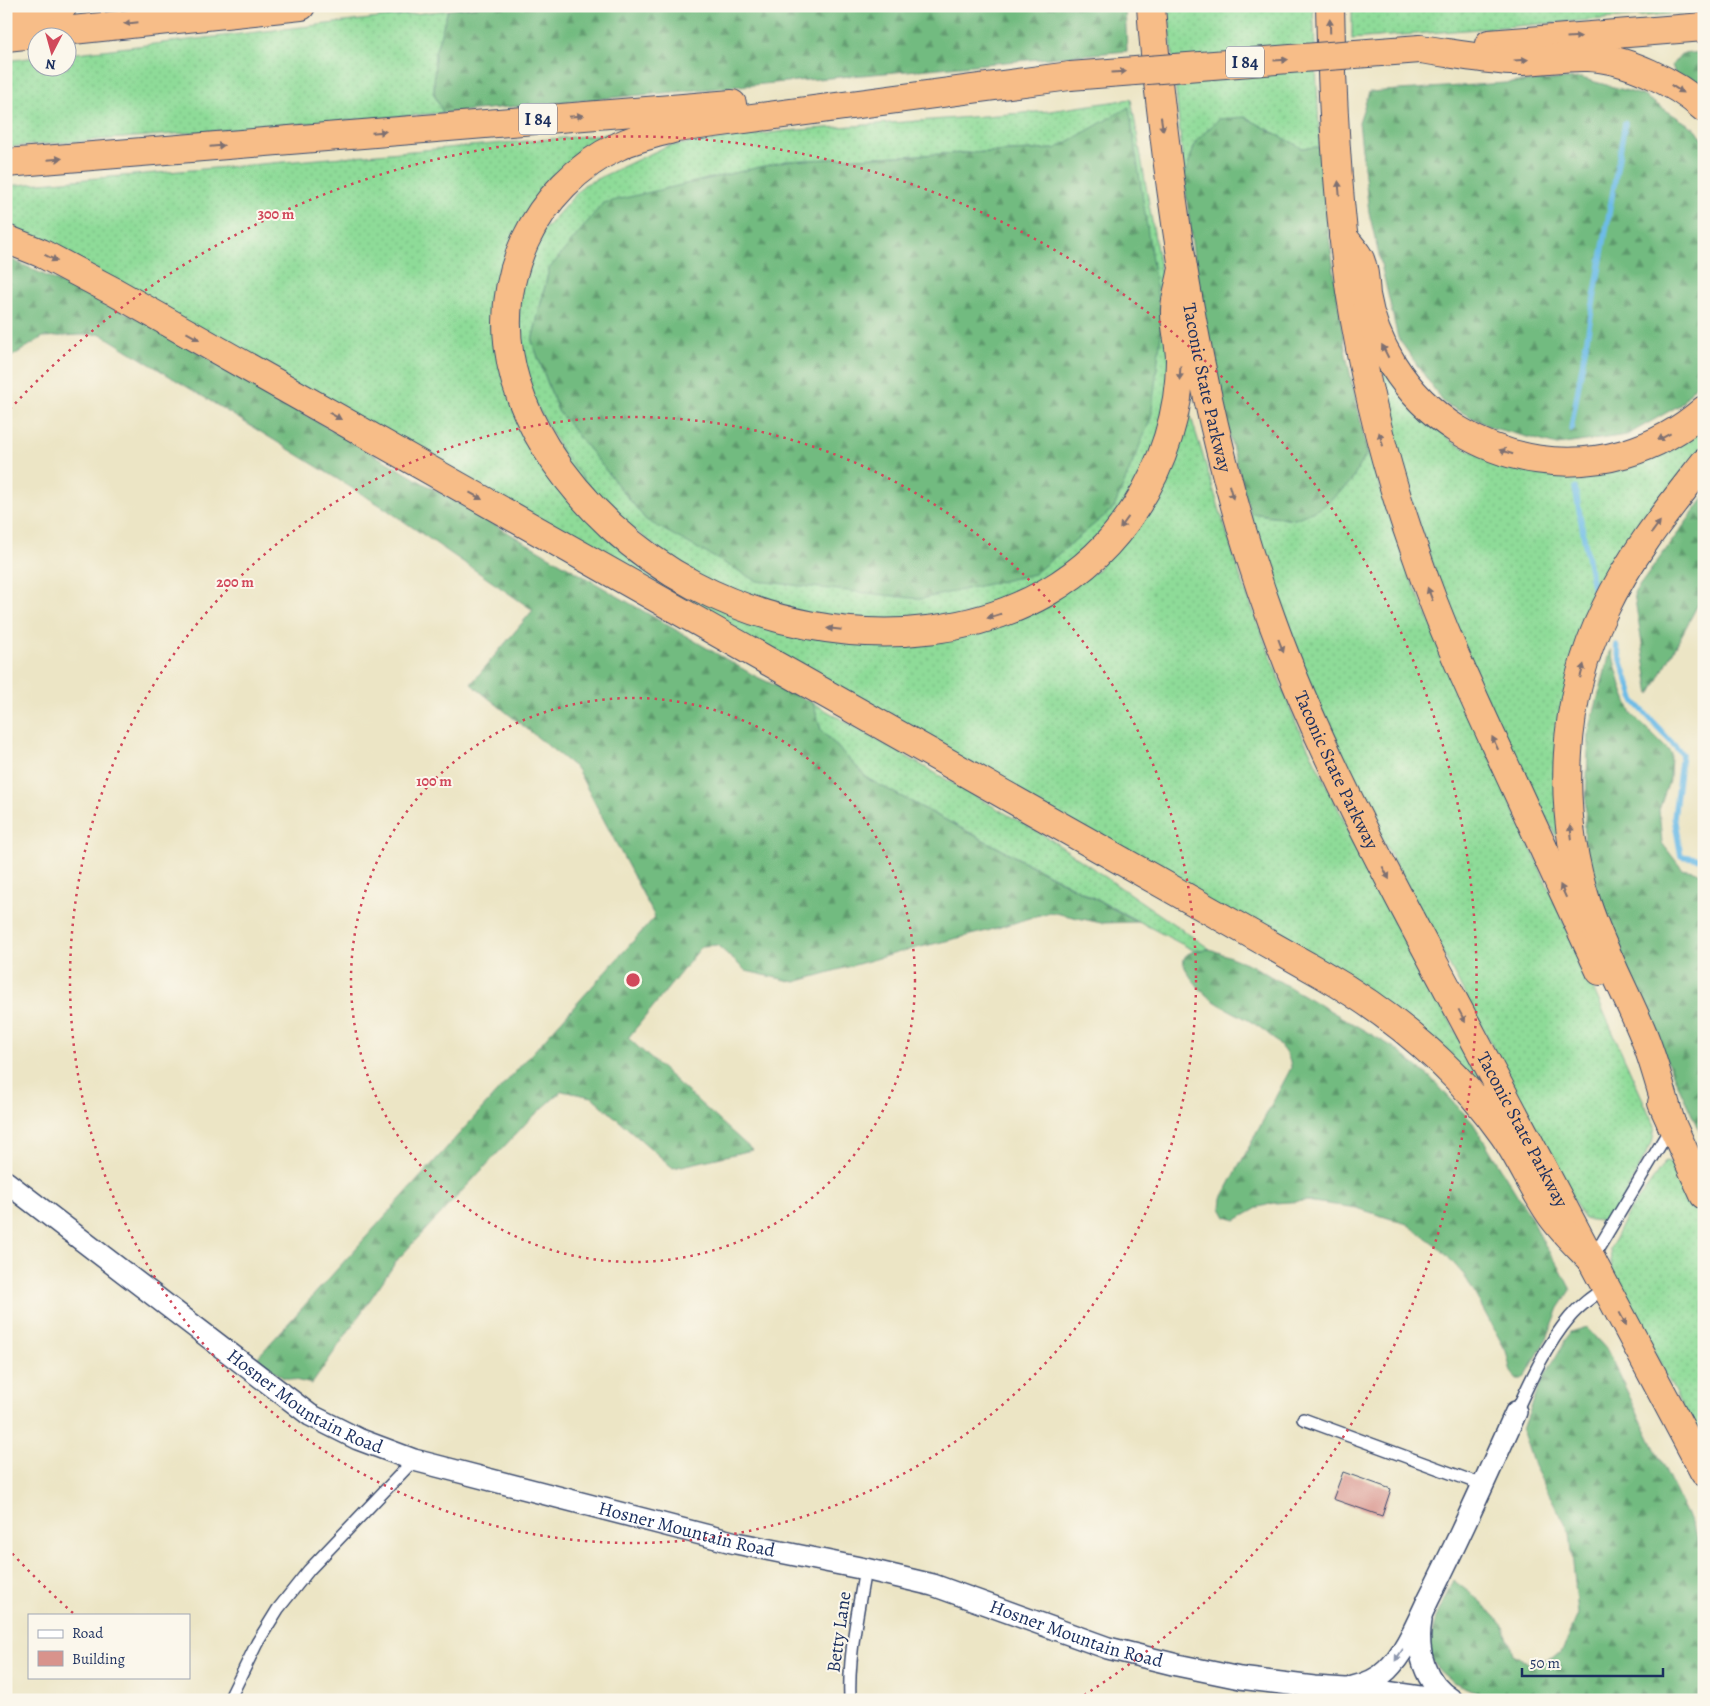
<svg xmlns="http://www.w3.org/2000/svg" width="1710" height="1706" font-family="Alegreya,serif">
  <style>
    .grass { fill: url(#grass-dots); stroke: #54857b; fill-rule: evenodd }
    .forest { fill: url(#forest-firs); stroke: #46756f }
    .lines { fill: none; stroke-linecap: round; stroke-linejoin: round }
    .stream { stroke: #6dbce7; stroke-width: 5.5 }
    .building { fill: #d8938c }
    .service-casing { stroke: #3a4a6d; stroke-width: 14 }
    .minor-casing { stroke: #3a4a6d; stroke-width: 24 }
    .trunk-casing { stroke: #3a4a6d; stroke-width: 30 }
    .motorway-casing { stroke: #3a4a6d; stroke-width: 30 }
    .service { stroke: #fff; stroke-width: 11 }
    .minor { stroke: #fff; stroke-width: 21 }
    .trunk { stroke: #f7bd88; stroke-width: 28 }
    .motorway { stroke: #f7bd88; stroke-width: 28 }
    .motorway-bridge-casing { stroke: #3a4a6d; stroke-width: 30; stroke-linecap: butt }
    .motorway-bridge { stroke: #f7bd88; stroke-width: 28 }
    .oneway { fill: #7e6f71 }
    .oneway2 { fill: #8d97ae }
    .ring { fill: none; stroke: #d1495b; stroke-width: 2.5; stroke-dasharray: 2.5 5 }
    .labels { text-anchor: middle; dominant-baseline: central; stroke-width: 4; stroke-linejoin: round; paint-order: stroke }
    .shield { fill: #fbf7ec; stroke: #5e6b89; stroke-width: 1 }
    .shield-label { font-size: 18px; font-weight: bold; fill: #1b2f5e }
    .street-label { font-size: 19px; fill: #1b2f5e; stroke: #fbf7ec }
    .centre { fill: #d1495b; stroke: #fbf7ec; stroke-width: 2.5 }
    .ring-label { font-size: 15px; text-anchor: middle; font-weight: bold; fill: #d1495b; stroke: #fbf7ec; stroke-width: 4; stroke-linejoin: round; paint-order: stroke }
  </style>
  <defs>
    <pattern id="grass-dots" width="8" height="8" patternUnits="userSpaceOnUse" patternTransform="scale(1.25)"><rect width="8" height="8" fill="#8edb98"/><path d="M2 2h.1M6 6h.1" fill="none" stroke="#7abc85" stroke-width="1.8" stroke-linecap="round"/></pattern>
    <pattern id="forest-firs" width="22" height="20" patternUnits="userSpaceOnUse" patternTransform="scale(1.25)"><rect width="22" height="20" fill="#72bb80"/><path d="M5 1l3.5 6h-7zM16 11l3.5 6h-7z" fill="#5d986c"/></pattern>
  </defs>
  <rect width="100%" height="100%" fill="#fbf7ec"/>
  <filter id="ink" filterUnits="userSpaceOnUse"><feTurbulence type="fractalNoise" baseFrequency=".02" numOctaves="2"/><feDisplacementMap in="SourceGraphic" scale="10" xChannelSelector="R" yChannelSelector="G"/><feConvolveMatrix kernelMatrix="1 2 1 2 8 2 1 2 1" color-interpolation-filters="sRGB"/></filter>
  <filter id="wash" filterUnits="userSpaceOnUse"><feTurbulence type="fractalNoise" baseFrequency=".0096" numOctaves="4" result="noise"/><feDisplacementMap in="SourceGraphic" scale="20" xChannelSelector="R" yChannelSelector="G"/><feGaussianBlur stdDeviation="1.12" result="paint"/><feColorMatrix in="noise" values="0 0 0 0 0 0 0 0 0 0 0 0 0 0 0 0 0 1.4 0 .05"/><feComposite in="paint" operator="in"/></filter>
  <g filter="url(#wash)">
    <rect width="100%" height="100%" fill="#ece5c5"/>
    <!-- grass -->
    <g class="grass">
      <path d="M1168,6H1313L1320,147L1302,148L1245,117L1196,141L1184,177Z"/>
      <path d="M1352,6H1704V11L1352,39Z"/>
      <path d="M448,10L435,53L434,94L443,113L6,147V61L37,57L38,68H68V54Z"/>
      <path d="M1131,99L1170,326L1172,383L1155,452L1121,514L1085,555L1041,587L981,612L925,623L830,620L752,600L688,573L584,489L521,379L518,284L535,240L584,185L667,146L786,131L1050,111ZM1129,108L646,520L558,411L532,341L549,269L786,161L1055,149Z"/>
      <path d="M609,134V139L533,210L501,375L662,577L910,640L1015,621L1098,570L1187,404L1240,576L1295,721L1369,871L1510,1132L1415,1030L6,234V186Z"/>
      <path d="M1374,347L1410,405L1454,443L1509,468L1556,476H1589L1628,467L1679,443L1704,425V452L1592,614L1560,841L1541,810L1500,731L1462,652L1391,440Z"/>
      <path d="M1366,445L1410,577L1655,1127L1652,1143L1614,1216L1600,1221L1584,1219L1357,791L1289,636L1250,513L1295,519L1366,455Z"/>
      <path d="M813,703L1050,839L1210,949L1193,950L868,779L821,730Z"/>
      <path d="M1666,1161L1676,1164L1704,1223V1448L1612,1271L1610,1249L1625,1218Z"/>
    </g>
    <!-- forest -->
    <g class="forest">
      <path d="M481,6H1125L1127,51L443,113L434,94L435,53L448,10Z"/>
      <path d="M1704,52V99L1676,77L1672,65L1681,54Z"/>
      <path d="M1581,78L1642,95L1697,130L1704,141V375L1680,405L1627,435L1557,445L1490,427L1444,403L1398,338L1369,212L1359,122L1369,92Z"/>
      <path d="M1129,107L1162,326L1151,418L1114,508L1034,574L921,599L757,581L646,520L558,411L532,341L549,269L603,203L786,161L1055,149Z"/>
      <path d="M1245,117L1302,148L1320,147L1328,229L1346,355L1366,445V455L1351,482L1321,508L1295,519L1250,513L1226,423L1199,300L1184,177L1196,141L1219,119Z"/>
      <path d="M6,257L151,325L755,676L813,703L821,730L868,779L1138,922L1101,923L1050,912L987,931L900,952L795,982L746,971L717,945L702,946L628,1038L752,1150L673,1168L592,1097L562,1091L528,1121L398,1259L312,1384L282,1377L257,1358L655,917L577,769L471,684L533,610L383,507L101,334L43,337L6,360Z"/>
      <path d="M1704,498V593L1650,695L1634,593Z"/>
      <path d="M1611,649L1622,689L1632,714L1671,753L1670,778L1659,810L1662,843L1682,869L1704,873V1141L1613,945L1584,847L1589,731Z"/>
      <path d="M1210,949L1251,965L1393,1047L1431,1078L1473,1123L1533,1221L1545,1246L1558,1265L1571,1290L1559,1308L1547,1338L1526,1375L1522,1379H1517L1511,1372L1506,1351L1465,1276L1440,1248L1407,1224L1357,1208L1305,1201L1274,1203L1259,1207L1236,1220L1226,1217L1221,1208L1222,1198L1291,1068C1292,1056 1272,1036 1262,1029C1245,1016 1223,1009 1206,995C1201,991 1197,985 1193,980C1175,957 1184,951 1210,949Z"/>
      <path d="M1586,1327L1607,1350L1704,1550V1700H1497L1453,1682L1437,1669L1428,1649L1436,1618L1453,1580L1479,1600L1504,1627L1513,1655L1531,1664L1561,1654L1578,1614L1570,1533L1534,1466L1522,1429L1542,1381L1570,1332Z"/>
    </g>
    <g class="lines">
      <!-- stream -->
      <g class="stream">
        <path d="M1571,429L1625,123"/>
        <path d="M1575,488L1594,593"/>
        <path d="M1616,645L1635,702L1682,754L1674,817L1681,856L1701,859L1704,858"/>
      </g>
    </g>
    <g id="blocks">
      <!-- building -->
      <path class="building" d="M1343,1472L1391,1489L1382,1516L1333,1499Z"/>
    </g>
  </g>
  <g filter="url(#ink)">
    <use href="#blocks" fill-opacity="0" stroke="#3a4a6d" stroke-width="1"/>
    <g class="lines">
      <defs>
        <g id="service">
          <path d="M1592,1259L1671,1127"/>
          <path d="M1516,1412C1531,1379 1547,1344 1570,1317C1580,1305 1593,1296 1606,1287"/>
          <path d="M1303,1419L1483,1485"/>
          <path d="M229,1700L257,1643L278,1609L309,1570L414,1460"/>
          <path d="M850,1700C848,1656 858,1612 865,1569"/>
        </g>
        <g id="minor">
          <path id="s1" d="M6,1182L310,1415L358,1439L414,1460L736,1543L865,1569L933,1585L1108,1648L1177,1665L1240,1678L1314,1687L1378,1691L1441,1700"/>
          <path d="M1421,1620C1416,1651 1424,1683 1452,1700"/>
          <path d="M1353,1687C1366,1684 1378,1679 1387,1670C1405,1653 1418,1621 1429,1598C1460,1537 1488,1474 1516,1412"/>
        </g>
        <g id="trunk">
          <path id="s2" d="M1151,6C1155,67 1163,127 1171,188C1191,335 1221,482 1272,621C1320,754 1388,877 1454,1001C1537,1158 1621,1315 1704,1472"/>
          <path d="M1330,6C1332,101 1337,197 1350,291C1364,381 1386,471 1417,557C1441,628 1473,696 1504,763C1536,833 1568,902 1600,971"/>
          <path d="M1662,1103L1704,1195"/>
        </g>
        <g id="motorway">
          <path d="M6,20L63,6"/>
          <path d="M6,37L301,6"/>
          <path d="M1489,44L1704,27"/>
          <path d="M1420,49C1450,53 1481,59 1511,61C1536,62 1562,56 1587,57C1626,58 1675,82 1704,108"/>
          <path d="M1070,76L677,128C658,133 637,137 619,146C578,165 544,200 525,241C493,312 506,383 546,448C582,505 635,554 694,585C835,660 1042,654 1135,508C1163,465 1180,412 1180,360C1180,344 1175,329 1175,313C1174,300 1180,286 1182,273"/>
          <path d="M6,163L732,104"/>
          <path d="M1343,236C1349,245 1360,255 1362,265C1365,274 1365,285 1366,295C1370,319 1380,344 1393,365C1461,473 1609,494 1704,410"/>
          <path d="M6,239L41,253L113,291L1322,974C1393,1015 1455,1066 1503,1134C1521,1159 1533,1190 1551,1215C1563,1232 1578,1246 1592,1261"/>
          <path d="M1672,1126C1662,1094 1654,1059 1641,1029C1623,987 1601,947 1587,904C1556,809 1561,699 1605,609C1630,556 1668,509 1704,463"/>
        </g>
      </defs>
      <!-- service casing -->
      <use href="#service" class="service-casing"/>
      <!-- minor casing -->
      <use href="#minor" class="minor-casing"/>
      <!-- trunk casing -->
      <use href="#trunk" class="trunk-casing"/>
      <!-- motorway casing -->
      <use href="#motorway" class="motorway-casing"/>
      <!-- service -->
      <use href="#service" class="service"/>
      <!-- minor -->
      <use href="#minor" class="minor"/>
      <!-- trunk -->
      <use href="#trunk" class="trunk"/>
      <!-- motorway -->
      <use href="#motorway" class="motorway"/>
      <defs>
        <path id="motorway-bridge" d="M1070,76L1420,49"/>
      </defs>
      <!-- motorway-bridge casing -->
      <use href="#motorway-bridge" class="motorway-bridge-casing"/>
      <!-- motorway-bridge -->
      <use href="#motorway-bridge" class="motorway-bridge"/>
    </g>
    <!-- one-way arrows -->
    <defs><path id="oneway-solid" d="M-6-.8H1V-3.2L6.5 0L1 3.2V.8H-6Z" transform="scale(1.25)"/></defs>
    <g class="oneway">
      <use href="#oneway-solid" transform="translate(131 23) rotate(174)"/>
      <use href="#oneway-solid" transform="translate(1330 26) rotate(-92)"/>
      <use href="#oneway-solid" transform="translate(1574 37) rotate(-4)"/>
      <use href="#oneway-solid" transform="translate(1281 60) rotate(-4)"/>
      <use href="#oneway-solid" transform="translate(1521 60) rotate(-3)"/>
      <use href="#oneway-solid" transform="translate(1119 72) rotate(-4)"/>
      <use href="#oneway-solid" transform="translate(1677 89) rotate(33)"/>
      <use href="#oneway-solid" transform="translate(576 116) rotate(-5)"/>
      <use href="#oneway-solid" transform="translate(1162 124) rotate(82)"/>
      <use href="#oneway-solid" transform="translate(379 132) rotate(-5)"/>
      <use href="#oneway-solid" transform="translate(217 146) rotate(-5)"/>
      <use href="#oneway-solid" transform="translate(55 159) rotate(-5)"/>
      <use href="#oneway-solid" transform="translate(1339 188) rotate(-95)"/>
      <use href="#oneway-solid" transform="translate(51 258) rotate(27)"/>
      <use href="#oneway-solid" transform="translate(193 336) rotate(29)"/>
      <use href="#oneway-solid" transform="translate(1385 351) rotate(-117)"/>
      <use href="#oneway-solid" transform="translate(1180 373) rotate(94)"/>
      <use href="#oneway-solid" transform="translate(335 416) rotate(29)"/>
      <use href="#oneway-solid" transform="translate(1664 437) rotate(152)"/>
      <use href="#oneway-solid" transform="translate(1381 439) rotate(-106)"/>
      <use href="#oneway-solid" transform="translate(1506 452) rotate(-162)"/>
      <use href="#oneway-solid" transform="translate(1231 492) rotate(74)"/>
      <use href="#oneway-solid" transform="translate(476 496) rotate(29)"/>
      <use href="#oneway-solid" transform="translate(1124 523) rotate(126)"/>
      <use href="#oneway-solid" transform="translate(1656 527) rotate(-54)"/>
      <use href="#oneway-solid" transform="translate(1430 594) rotate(-111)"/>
      <use href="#oneway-solid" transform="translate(994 616) rotate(162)"/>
      <use href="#oneway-solid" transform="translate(834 629) rotate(-174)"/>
      <use href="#oneway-solid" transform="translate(1281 646) rotate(69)"/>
      <use href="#oneway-solid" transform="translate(1582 671) rotate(-75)"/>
      <use href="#oneway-solid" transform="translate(1495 743) rotate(-115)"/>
      <use href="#oneway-solid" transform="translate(1571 832) rotate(-97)"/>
      <use href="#oneway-solid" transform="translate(1386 873) rotate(62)"/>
      <use href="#oneway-solid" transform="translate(1563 891) rotate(-115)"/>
      <use href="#oneway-solid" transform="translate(1462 1016) rotate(62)"/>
      <use href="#oneway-solid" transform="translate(1623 1319) rotate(62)"/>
    </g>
    <use class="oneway2" href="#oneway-solid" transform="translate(1399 1655) rotate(123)"/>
  </g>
  <!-- distance rings -->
  <g class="ring">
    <circle cx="633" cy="980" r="282"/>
    <circle cx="633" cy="980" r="563"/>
    <path d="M73 1613A845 845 0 0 1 10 1551M10 409A845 845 0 1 1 1081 1697"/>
  </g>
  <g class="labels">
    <!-- shield labels -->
    <g class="shield">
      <rect x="1226" y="46.5" width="38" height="31" rx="4"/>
      <rect x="519" y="103.5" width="38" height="31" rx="4"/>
    </g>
    <g class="shield-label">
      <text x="1245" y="62">I 84</text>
      <text x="538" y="119">I 84</text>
    </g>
    <!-- street labels -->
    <g class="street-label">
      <text stroke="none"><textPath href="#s2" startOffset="386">Taconic State Parkway</textPath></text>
      <text stroke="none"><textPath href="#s2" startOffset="791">Taconic State Parkway</textPath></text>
      <text stroke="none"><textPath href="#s2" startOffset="1196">Taconic State Parkway</textPath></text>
      <text stroke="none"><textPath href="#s1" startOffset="372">Hosner Mountain Road</textPath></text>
      <text stroke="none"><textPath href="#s1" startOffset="778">Hosner Mountain Road</textPath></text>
      <text transform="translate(839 1632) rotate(-82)">Betty Lane</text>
      <text stroke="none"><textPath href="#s1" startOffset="1182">Hosner Mountain Road</textPath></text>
    </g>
  </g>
  <circle cx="633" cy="980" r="8" class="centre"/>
  <g class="ring-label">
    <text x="276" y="219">300 m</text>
    <text x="235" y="587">200 m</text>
    <text x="434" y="786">100 m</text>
  </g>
  <!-- margin -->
  <rect width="1710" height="1706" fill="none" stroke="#fbf7ec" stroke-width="25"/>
  <!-- legend -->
  <rect x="28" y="1614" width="162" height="65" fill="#fbf7ec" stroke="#a1a7b3"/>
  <rect x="38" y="1630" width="25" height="8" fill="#ffffff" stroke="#a1a7b3"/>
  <text x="72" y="1638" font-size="15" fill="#1b2f5e">Road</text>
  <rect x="38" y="1651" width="25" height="15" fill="#d8938c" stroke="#a1a7b3"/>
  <text x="72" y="1664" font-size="15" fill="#1b2f5e">Building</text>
  <!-- north arrow -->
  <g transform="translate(52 52) rotate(186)"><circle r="24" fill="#fbf7ec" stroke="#a1a7b3"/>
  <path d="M0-4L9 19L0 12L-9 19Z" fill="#d1495b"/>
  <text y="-8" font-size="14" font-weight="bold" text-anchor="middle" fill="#1b2f5e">N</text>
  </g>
  <!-- scale -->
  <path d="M1522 1668v8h141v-8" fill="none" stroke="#1b2f5e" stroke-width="2.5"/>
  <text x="1530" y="1668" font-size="15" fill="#1b2f5e" stroke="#fbf7ec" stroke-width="4" paint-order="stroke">50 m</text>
</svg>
